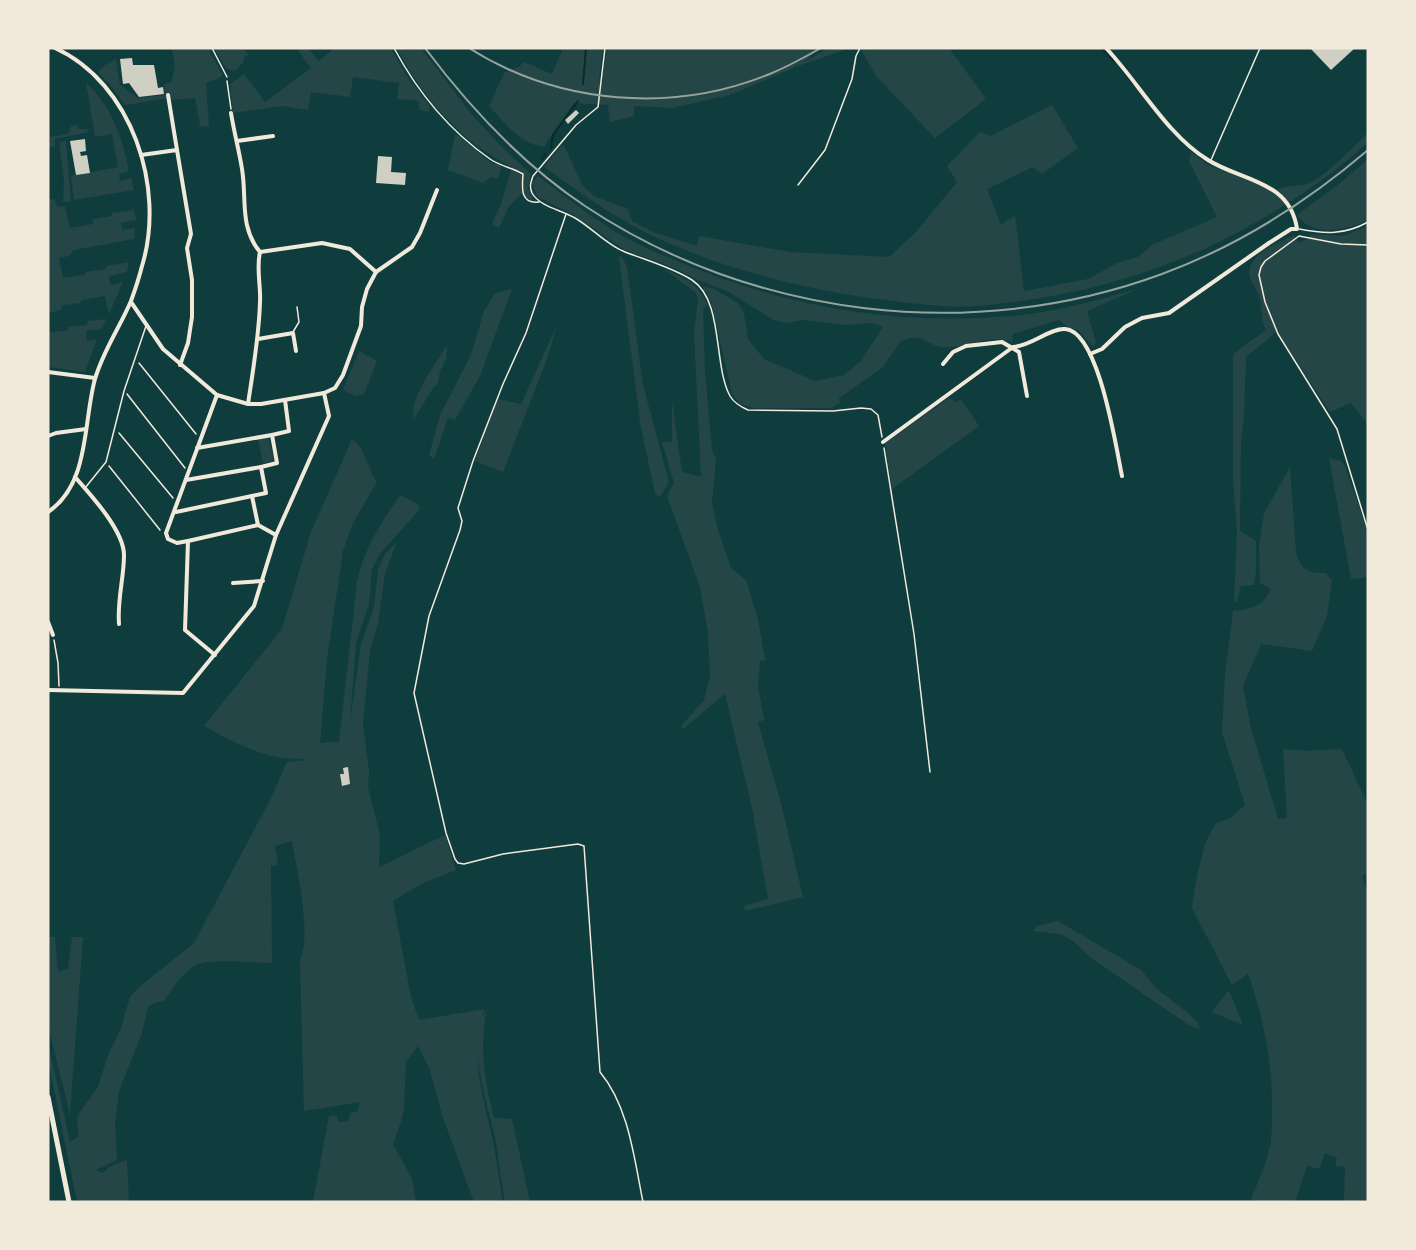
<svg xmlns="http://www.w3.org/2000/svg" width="1416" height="1250" font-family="'Public Sans',sans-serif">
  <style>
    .green { fill: #244646 }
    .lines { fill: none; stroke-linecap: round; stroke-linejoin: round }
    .stream { stroke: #0a2a2b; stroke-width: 2 }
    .building { fill: #cfcfc3 }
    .path { stroke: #f1e9da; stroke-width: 1.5 }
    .service { stroke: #f1e9da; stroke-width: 1.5 }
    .minor { stroke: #f1e9da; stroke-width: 4 }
    .primary { stroke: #f1e9da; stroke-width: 5 }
    .rail { stroke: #97a49c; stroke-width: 2 }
  </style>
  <rect width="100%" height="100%" fill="#0f3d3e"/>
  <!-- green -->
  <g class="green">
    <path d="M172,48H208L223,76L206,83L209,126L198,127L200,123L195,98L171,100L169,98L125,105L111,86L98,72L105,65L116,59L120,85L138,98L165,95L164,84L171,83L175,67Z"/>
    <path d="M214,48H243L248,55L244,58L243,63L234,71L226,68Z"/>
    <path d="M296,48H308L318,61L335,48H391L406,75L429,105V112L419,110V101L397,99L399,83L353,77L350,97L311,92L308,110L282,106L233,113L230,84L244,74L265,102L311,68Z"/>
    <path d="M397,48H421L473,116L501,146L531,174L528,188L534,200L527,199L524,194H521L508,208L499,228L492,224L501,204L512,167C462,143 422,97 397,48Z"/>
    <path d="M563,48H603L599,81L602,82L607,48H820L803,63L828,48H850L798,66L730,95L672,108L634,106V116L610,122L608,105L574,103L550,137L544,147C520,144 505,123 489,106L504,73L519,67L524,62L552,74Z"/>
    <path d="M864,48H949L986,99L935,138L876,76L862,51Z"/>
    <path d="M86,82C113,110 121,134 129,171L119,174L120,181L131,178L134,190L74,200L71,176L118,167L112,134L95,137Z"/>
    <path d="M1052,105L1078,148L1042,174L1033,167L987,189L1001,225L1015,215L1024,291L1088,279L1117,263L1138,257L1152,245L1217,217L1189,161L1191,152L1208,165L1261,185L1273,192C1283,185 1296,187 1308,184C1321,180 1358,143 1368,132V142C1336,173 1292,202 1253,224C1169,272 1074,298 977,306C947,308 917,304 887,300C807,291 714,267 643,231C608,213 576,190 544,167L563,144L583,186L594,196L628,209L632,221L653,232L697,246L699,236L790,252L889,257L915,233L957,182L947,166L980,132L991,136Z"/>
    <path d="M78,125L79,129H88L89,132L55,139V146L48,148V129L50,137L68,134L71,126Z"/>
    <path d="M455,135H458L490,162L502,166L498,179L491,177L483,183L448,170Z"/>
    <path d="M66,141L71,201L63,202L64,182L59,142Z"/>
    <path d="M1368,159V220C1347,230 1312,238 1297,215L1340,183Z"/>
    <path d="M538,176C562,194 586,213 611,229C631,242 655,252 677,261C782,306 895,326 1009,316C1053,313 1096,300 1138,289L1087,311L1096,343L1093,347L1078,330L1067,327L1059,320L1013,334L1012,342C989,334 973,346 951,347C933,349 927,339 915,337C911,337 905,340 901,341L882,368L839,398L840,403L831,408H754L740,404L732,394L711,301L702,286L714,289L738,303L744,314L748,339L764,359L815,381L844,375L861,361L883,327L872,323L847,325L803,320L786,323L774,320L727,291L698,280L669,266L625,250L574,215L538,197L534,189L533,182Z"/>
    <path d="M54,199L58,207L65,206L70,228L93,224V219L112,216V213L134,210L136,220L121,223L122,230L135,228L134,239L74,250L69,256L59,258L63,278L85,275L86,272L105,269L106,266L129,262L127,272L109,276L110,285L123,282L109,314L105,296L83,300L80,303L63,305L61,310L48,313V200Z"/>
    <path d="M1368,226V424L1351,403L1330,412L1277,331L1246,357L1244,417L1241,439L1240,531L1256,541V571L1254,585L1241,586L1237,601L1234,602L1237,531L1233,480V354L1266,330C1260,319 1263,305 1258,293C1256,289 1253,285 1251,281C1241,256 1277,243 1294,235L1299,243L1308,239L1311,234L1343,236Z"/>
    <path d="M619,257H622L627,267L643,385L669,482L660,497L655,494L640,422Z"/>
    <path d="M664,269C686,279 697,282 708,305L703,309L705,372L712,450L716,459L712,502L717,527L731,568L746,580L758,619L765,660L760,661L758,685L764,720L758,722L782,807L803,897L745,911L744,906L768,899L752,808L725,694L683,729L681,726L704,700L710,676L708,633L700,587L667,496L674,483L662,442H672V401L682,472L701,477L694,332L698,301L696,293Z"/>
    <path d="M512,289L480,376L455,420L448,418L434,459L429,455L440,415L471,355L484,311L495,293Z"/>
    <path d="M106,319L102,329L86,331L87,341L97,339L85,372L48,367V333L68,330V327L87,325L88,321Z"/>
    <path d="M558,323L545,364L503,472L475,461L498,399L521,404Z"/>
    <path d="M447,345L446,359L440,371L438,383L433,388L414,419C408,400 437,361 447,345Z"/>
    <path d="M359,351L377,361L364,394L356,396L343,390Z"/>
    <path d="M949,398L956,402L961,399L979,426L892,489L885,443Z"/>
    <path d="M268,437L274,459L273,461L263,463L258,439Z"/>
    <path d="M352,439C365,447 368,470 377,482L353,523L343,551L327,659L320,743L339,742L357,582C365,546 380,525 400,495L418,504L420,509L380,554L372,569L369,604L356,643L350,722L361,644L374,607L378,570L385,554L396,543L385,574L378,623L370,651L363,724L369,771L368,787L380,835L379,867L445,835L456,870L421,884L393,901L411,997L419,1020L484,1009C470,1059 482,1090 492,1137C497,1159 499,1181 503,1202H474L442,1115L430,1070L418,1046L406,1062L404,1108L401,1122L393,1144L412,1179L416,1202H313L329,1116H337L338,1122L349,1121L350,1113L358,1111L360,1102L304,1111L300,960C312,935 297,870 292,841L275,846L278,865L271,866L272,963C256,963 210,958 196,965C182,973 173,987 165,1000L154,1003L148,1007L142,1033L119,1091L115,1123L117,1160L96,1170L103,1173L109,1167L127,1160L129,1202H77L48,1060V1042L70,1142L79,1136L77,1120L78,1115L98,1087L108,1055L120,1031L130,997L139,987L194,943L271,798L287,762L306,760C299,757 291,760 283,758C255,754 228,739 204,726L282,629L311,532Z"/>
    <path d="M1329,458L1341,461L1345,466L1364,521H1368V577L1351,579Z"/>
    <path d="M1290,467L1296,553C1302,571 1308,573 1326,573L1332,580L1327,616L1312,651L1261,644L1243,686L1251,728L1278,819L1287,818L1283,749L1307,751L1342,749L1368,805V873L1362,876L1368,893V1202H1344L1345,1167L1335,1166L1337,1158L1325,1153L1319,1169L1307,1166L1295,1202H1250C1257,1184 1266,1165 1270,1146C1273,1131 1272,1115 1272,1100C1271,1055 1263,1016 1248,974L1232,985L1192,908L1197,875L1206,841L1216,823L1231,818L1245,805L1222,732L1225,673L1233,611C1252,609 1263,607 1271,589L1260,583L1259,547L1264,513Z"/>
    <path d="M1058,921L1141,970L1157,989L1188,1013L1197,1022L1200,1030L1187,1024L1090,957L1073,941L1060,934L1033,931L1037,926Z"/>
    <path d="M48,937H55L58,972L68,969L72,937H83L70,1114L48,1026Z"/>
    <path d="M1229,990L1243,1025L1212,1012Z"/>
    <path d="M486,1010C480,1052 484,1077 494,1118L512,1119L530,1202H505C501,1181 499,1159 495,1137C488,1106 465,1038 486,1010Z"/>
  </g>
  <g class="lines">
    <!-- stream -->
    <g class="stream">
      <path d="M1102,48L1114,61"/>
      <path d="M1123,71L1132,83"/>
      <path d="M583,84L586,48"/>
      <path d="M551,148L553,135L578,101"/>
      <path d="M542,159L546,154"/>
    </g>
  </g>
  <!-- building -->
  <g class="building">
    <path d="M1310,48H1355L1331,70Z"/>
    <path d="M132,58L133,65H154L158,88L163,87L164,94L139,97L129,83L123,84L120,59Z"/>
    <path d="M576,110L579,113L568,124L565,120Z"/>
    <path d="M85,139L86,151L80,152L81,156L87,155L90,173L76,175L70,141Z"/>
    <path d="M378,156L392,157L391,172L406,173L405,185L376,183Z"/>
    <path d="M348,767L350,784L342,786L340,774H344L343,768Z"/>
  </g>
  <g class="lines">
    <!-- path -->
    <g class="path">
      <path d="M394,48C417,91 450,131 490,159C500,166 513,168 523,174C522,188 520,204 539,202"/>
      <path d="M605,48L598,107L576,125L533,176C531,182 529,186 532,193C540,207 562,210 575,218C591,227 608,246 625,252C648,261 671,267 692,280C724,301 713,365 730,396C734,403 741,407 748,410L833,411L861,408L871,409L878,415L882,437"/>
      <path d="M227,81L231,109"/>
      <path d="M798,185L825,150L852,79L856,56L860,48"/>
      <path d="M566,214L526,333L503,384L473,461L458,508L462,521L460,530L429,616L414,693L446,833L455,859L458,863L464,864L503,854L578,844L584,846L600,1072C629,1107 634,1158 643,1202"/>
      <path d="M1368,245L1341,244L1299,236L1265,261L1261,267L1259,275L1265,302L1278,334L1337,429L1368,530"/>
      <path d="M139,363L196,434"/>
      <path d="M127,394L185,468"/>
      <path d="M119,433L173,498"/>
      <path d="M884,448L914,634L930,772"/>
      <path d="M109,466L160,530"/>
      <path d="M54,640L58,663L59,686"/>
    </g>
    <!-- service -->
    <g class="service">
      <path d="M212,48L227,77"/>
      <path d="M1211,160L1260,48"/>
      <path d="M1299,229C1325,234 1345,235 1368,222"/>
      <path d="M293,332L299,322L297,307"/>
      <path d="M85,488L106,462L124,391L146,326"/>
    </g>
    <!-- minor -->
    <g class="minor">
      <path d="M168,95L177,150"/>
      <path d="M231,113C234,132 239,150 242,169C247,198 239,227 260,252"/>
      <path d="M237,141L273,136"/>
      <path d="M141,155L177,150L191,234L187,248L192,280V317L188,343L180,365"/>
      <path d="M260,252L322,243L350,249L376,272"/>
      <path d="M131,302L163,349L217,395L248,404H261L324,393L335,388L343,375L361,326L362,307L367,289L376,272L412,247L420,233L437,190"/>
      <path d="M258,339L293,333L296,351"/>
      <path d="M1090,354L1102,349L1125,327L1142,318L1169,313L1269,243L1291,229H1297C1290,180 1241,181 1208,160C1167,135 1139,83 1106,48"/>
      <path d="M943,364L953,352L966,346L1002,342L1019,352L1027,396"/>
      <path d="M48,372L95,378"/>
      <path d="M217,395L166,533L168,539L177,543L188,541L258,525L276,535"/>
      <path d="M248,404C253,370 259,337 260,302C261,285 256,269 260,252"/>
      <path d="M48,436L56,433L86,429"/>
      <path d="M883,442L1013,347C1031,346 1050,328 1065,329C1099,331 1116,448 1122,476"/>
      <path d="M197,448L272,435"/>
      <path d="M75,477C91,495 124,531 124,555C124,578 117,600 119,624"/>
      <path d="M186,480L261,467"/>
      <path d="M48,512C90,484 83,422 95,379C103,351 120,327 131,301C135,290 139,278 142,266C166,188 132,83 55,48"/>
      <path d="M176,512L252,496"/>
      <path d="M258,525L252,496L266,493L261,467L277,463L272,435L289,431L285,400"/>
      <path d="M188,541L185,630L215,655"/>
      <path d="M233,583L263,581"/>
      <path d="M48,622L53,635"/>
      <path d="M48,690L183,693L254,606L276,535L329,416L324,393"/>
    </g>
    <!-- primary -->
    <path class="primary" d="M48,1097L69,1202"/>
    <!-- rail -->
    <g class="rail">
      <path d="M425,48C470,108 522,164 585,206C753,318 972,344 1162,274C1238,246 1307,202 1368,150"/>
      <path d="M469,48C559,105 674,114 772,73C789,66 805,57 821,48"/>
    </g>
  </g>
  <!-- border -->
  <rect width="1416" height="1250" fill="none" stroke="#f1e9da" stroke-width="99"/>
</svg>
